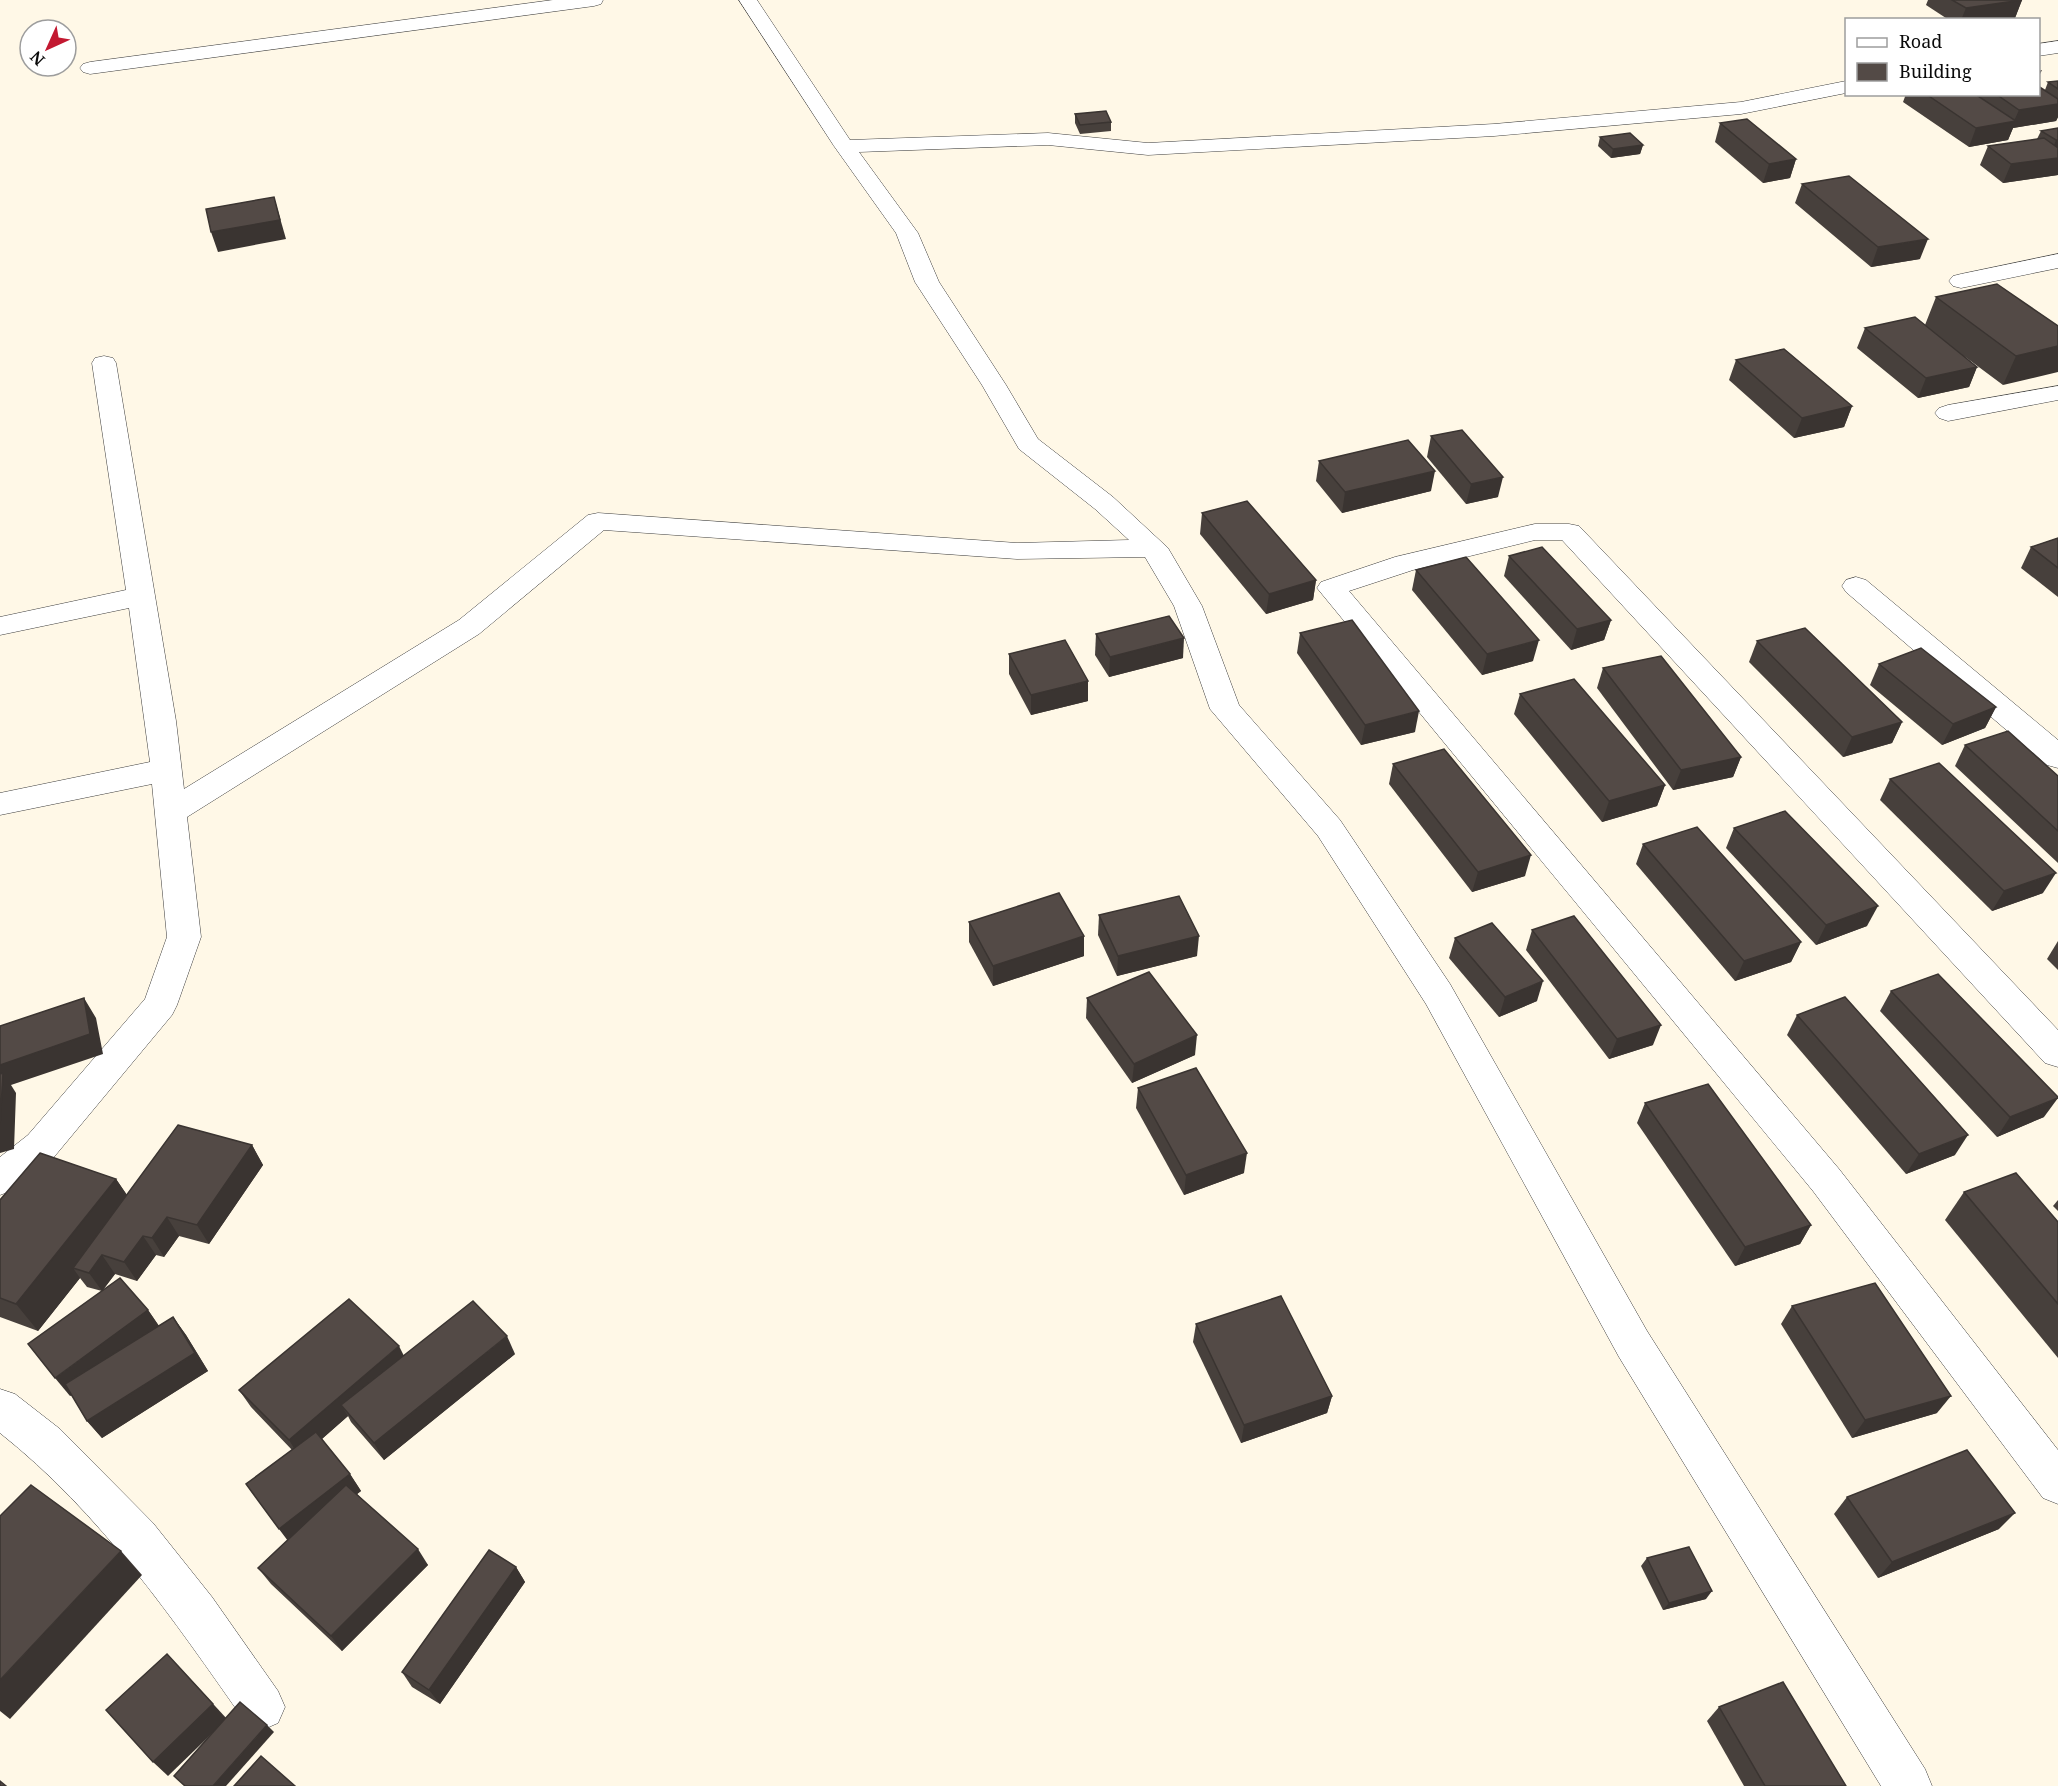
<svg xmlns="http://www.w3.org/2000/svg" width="2058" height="1786" font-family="'Noto Serif',serif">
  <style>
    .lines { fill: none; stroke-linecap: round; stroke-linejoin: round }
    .minor-casing { stroke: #3d3d3d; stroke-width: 1 }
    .minor { fill: #fff; fill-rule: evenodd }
    .wall { fill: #47403c }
    .shaded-wall { fill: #3a3431 }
    .building { fill: #534a46; stroke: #3a3431; stroke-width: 1.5 }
  </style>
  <rect width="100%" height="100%" fill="#fff8e7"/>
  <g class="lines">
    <defs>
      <g id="minor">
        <path d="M553,0H603L601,4L594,6L90,74L83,72L80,68L83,64L90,62Z"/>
        <path d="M739,0H757L850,140L1048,133L1148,143L1494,124L1741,102L1846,81V93L1741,114L1494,136L1148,155L1048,145L859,152L918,233L939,282L1006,385L1038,439L1113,497L1168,548L1202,606L1239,705L1340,820L1450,984L1647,1331L1925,1769L1932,1786H1881L1619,1357L1426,1004L1318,836L1210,709L1174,606L1145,557L1017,559L604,530L479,634L187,817L201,937L177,1005L172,1015L54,1157L13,1190L0,1195V1157L28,1135L145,999L167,937L152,784L0,815V793L150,762L129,608L0,635V617L126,590L92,363L95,358L104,356L113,358L116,363L176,721L184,789L459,620L588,515L598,513L1017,543L1129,540L1095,509L1019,449L982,385L915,282L896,233L834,146Z"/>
        <path d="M2058,41V53L2038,56V44Z"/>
        <path d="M2058,254V268L1961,288L1953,286L1949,281L1953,276L1961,274Z"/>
        <path d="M2058,386V400L1948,421L1939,418L1935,413L1939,408L1948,405Z"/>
        <path d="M1535,524H1569L1579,526L2058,1030V1067L2045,1063L1562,540H1535L1413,570L1349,591L1839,1169L2058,1450V1504L2043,1498L1813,1191L1317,588L1321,582L1395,557Z"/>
        <path d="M1856,577L1866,580L2058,740V768L2047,765L1846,592L1842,586L1846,580Z"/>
        <path d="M0,1389L15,1394L60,1429L153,1523L212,1597L278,1691L285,1707L278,1723L262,1730L246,1723C173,1619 101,1513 0,1433Z"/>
      </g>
    </defs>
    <!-- minor casing -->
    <use href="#minor" class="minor-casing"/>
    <!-- minor -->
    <use href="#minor" class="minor"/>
  </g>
  <!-- wall -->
  <g class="wall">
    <path d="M1928,0H2022L2015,18L2004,20H1949L1926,5Z"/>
    <path d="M2058,81V117L2056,121L2013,128L2008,140L1969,147L1903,102L1906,94H2038L2045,90L2048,82Z"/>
    <path d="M1075,114L1111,122V131L1080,134L1075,123Z"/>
    <path d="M1720,123L1796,159L1790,178L1763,183L1715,142Z"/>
    <path d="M2058,128V175L2003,183L1980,165L1988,146L2037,139L2041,131Z"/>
    <path d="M1600,137L1643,145L1640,154L1611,158L1598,146Z"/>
    <path d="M1802,184L1920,259L1871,267L1795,203Z"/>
    <path d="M1936,297L2058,326L2003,385L1964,356L1977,367L1969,387L1918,398L1857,348L1865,328L1925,325Z"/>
    <path d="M1736,360L1852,406L1844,427L1794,438L1729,380Z"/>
    <path d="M1431,436L1498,497L1466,504L1427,457Z"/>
    <path d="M1319,461L1431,491L1342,513L1316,481Z"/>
    <path d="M1202,513L1316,580L1313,600L1266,614L1200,534Z"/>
    <path d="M2058,538V597L2021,568L2031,547Z"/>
    <path d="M1509,556L1611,620L1604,640L1571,650L1504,576Z"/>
    <path d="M1416,570L1533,661L1482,675L1412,590Z"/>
    <path d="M1300,633L1415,732L1361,745L1297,653Z"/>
    <path d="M1096,634L1183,658L1109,677L1095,655Z"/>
    <path d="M1757,641L1902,722L1892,743L1843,757L1749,662Z"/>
    <path d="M1009,654L1088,701L1031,715L1009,674Z"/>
    <path d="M1879,664L1996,707L1985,728L1942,745L1870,685Z"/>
    <path d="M1603,668L1741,757L1733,777L1673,790L1597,688Z"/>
    <path d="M1520,694L1665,785L1657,806L1602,822L1514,714Z"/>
    <path d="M1965,745L2058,776V863L1955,766Z"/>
    <path d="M1393,764L1525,876L1472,892L1389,784Z"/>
    <path d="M1890,779L2043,893L1992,911L1880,800Z"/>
    <path d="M1734,828L1867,926L1816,945L1726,848Z"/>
    <path d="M1643,844L1801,942L1791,962L1735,981L1636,864Z"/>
    <path d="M1099,915L1197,956L1117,976L1098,935Z"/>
    <path d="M969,922L1084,936V956L993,986L969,942Z"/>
    <path d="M1532,930L1653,1045L1609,1059L1526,950Z"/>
    <path d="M1455,938L1537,1001L1499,1017L1449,958Z"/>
    <path d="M2058,941V970L2047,959Z"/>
    <path d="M1891,991L2044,1117L1997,1137L1880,1011Z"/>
    <path d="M1087,998L1195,1055L1132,1083L1086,1018Z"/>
    <path d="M1797,1015L1955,1155L1906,1174L1787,1035Z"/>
    <path d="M1138,1088L1244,1173L1184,1195L1136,1108Z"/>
    <path d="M1645,1103L1811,1225L1800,1244L1735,1266L1637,1123Z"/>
    <path d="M252,1145L263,1165L209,1244L179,1236L164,1257L156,1255L137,1281L115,1274L103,1290L148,1310L159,1326L173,1317L186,1335L208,1371L102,1438L87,1421L72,1395L70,1396L102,1291L87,1287L80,1278L38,1331L0,1317V1200L116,1179L127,1195Z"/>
    <path d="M1964,1192L2058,1222V1358L1945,1220Z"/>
    <path d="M2058,1200V1211L2053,1206Z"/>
    <path d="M1792,1306L1937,1413L1852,1438L1781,1324Z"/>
    <path d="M1196,1324L1332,1396L1327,1413L1241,1443L1193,1342Z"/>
    <path d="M515,1354L384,1460L351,1422L348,1416L322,1439L350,1474L361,1491L357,1494L428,1565L342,1651L271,1584L258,1568L288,1540L246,1484L292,1450L251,1407L239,1390L404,1355Z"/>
    <path d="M1847,1497L1999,1529L1878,1578L1834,1514Z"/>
    <path d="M1647,1558L1706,1599L1663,1610L1641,1566Z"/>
    <path d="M516,1567L525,1582L440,1704L412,1687L402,1672Z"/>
    <path d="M1719,1707L1846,1786H1744L1707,1721Z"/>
  </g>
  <!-- shaded-wall -->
  <g class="shaded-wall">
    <path d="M2022,0L2015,18L2004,20H1961L1966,8Z"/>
    <path d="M2042,70L2038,78V71Z"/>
    <path d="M2058,104V117L2056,121L2013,128L2008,140L1969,147L1976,128L2014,121L2019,110Z"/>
    <path d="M2056,140H2058V149L2052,150Z"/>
    <path d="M1643,145L1640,154L1611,158L1613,149Z"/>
    <path d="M2058,158V175L2003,183L2011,164Z"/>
    <path d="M1796,159L1790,178L1763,183L1769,164Z"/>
    <path d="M274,197L286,239L218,252L211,232Z"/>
    <path d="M1928,239L1920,259L1871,267L1878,247Z"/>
    <path d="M2058,346V372L2003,385L2016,356Z"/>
    <path d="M1977,367L1969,387L1918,398L1926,378Z"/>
    <path d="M1852,406L1844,427L1794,438L1802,418Z"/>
    <path d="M1435,471L1431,491L1342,513L1345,492Z"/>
    <path d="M1503,477L1498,497L1466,504L1471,484Z"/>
    <path d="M1316,580L1313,600L1266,614L1269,594Z"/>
    <path d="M1611,620L1604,640L1571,650L1577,629Z"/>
    <path d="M1184,638L1183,658L1109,677L1110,657Z"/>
    <path d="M1539,640L1533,661L1482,675L1487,654Z"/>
    <path d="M1088,681V701L1031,715V695Z"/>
    <path d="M1996,707L1985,728L1942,745L1953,724Z"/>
    <path d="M1419,711L1415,732L1361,745L1365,725Z"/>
    <path d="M1902,722L1892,743L1843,757L1852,737Z"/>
    <path d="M1741,757L1733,777L1673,790L1681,770Z"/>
    <path d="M1665,785L1657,806L1602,822L1609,801Z"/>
    <path d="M1531,855L1525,876L1472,892L1478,872Z"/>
    <path d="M2056,873L2043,893L1992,911L2004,891Z"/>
    <path d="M1878,906L1867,926L1816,945L1826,925Z"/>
    <path d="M1084,936V956L993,986V966Z"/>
    <path d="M1199,936L1197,956L1117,976L1118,956Z"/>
    <path d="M1801,942L1791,962L1735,981L1744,961Z"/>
    <path d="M1543,981L1537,1001L1499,1017L1505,997Z"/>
    <path d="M84,998L96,1018L103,1054L11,1085L16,1093L14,1149L0,1153V1065Z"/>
    <path d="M1661,1025L1653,1045L1609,1059L1617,1039Z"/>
    <path d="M1197,1035L1195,1055L1132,1083L1134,1064Z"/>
    <path d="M2058,1098L2044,1117L1997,1137L2010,1117Z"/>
    <path d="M1968,1135L1955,1155L1906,1174L1919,1154Z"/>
    <path d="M252,1145L263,1165L209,1244L197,1225Z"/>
    <path d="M1247,1153L1244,1173L1184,1195L1186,1175Z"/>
    <path d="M116,1179L135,1207L73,1268L80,1278L38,1331L16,1304Z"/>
    <path d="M167,1217L179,1236L164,1257L152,1238Z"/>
    <path d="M1811,1225L1800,1244L1735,1266L1745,1247Z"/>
    <path d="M143,1236L156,1255L137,1281L124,1262Z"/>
    <path d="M102,1255L115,1274L102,1291L89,1273Z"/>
    <path d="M148,1310L161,1329L70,1396L55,1378Z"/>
    <path d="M173,1317L186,1335L208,1371L102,1438L87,1421Z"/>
    <path d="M507,1336L515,1354L384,1460L374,1443Z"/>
    <path d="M399,1346L408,1364L341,1405L348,1416L300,1458L289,1440Z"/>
    <path d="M1332,1396L1327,1413L1241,1443L1244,1425Z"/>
    <path d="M1951,1396L1937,1413L1852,1438L1865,1420Z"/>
    <path d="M350,1474L361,1491L291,1545L279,1529Z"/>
    <path d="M2015,1513L1999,1529L1878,1578L1892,1562Z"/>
    <path d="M418,1549L428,1565L342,1651L331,1636Z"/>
    <path d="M121,1551L142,1575L10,1719L0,1711V1680Z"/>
    <path d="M516,1567L525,1582L440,1704L429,1690Z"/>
    <path d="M1712,1591L1706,1599L1663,1610L1669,1603Z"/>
    <path d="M181,1669L227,1719L168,1776L153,1762Z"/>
    <path d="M267,1725L274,1732L226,1786H213Z"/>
  </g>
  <!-- building -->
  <g class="building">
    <path d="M1952,0H2022L1966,8Z"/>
    <path d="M2058,81V89L2048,82Z"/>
    <path d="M2038,86L2058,99V104L2019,110L1996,94H2038Z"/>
    <path d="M1926,94H1975L2016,121L1976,128Z"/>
    <path d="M1106,111L1111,122L1080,125L1075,114Z"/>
    <path d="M1747,119L1796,159L1769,164L1720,123Z"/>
    <path d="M2058,128V140H2056L2041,131Z"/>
    <path d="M1630,133L1643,145L1613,149L1600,137Z"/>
    <path d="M2044,138L2058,148V158L2011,164L1988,146Z"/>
    <path d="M1849,176L1928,239L1878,247L1802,184Z"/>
    <path d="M274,197L280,220L211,232L206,209Z"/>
    <path d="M1997,284L2058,326V346L2016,356L1936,297Z"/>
    <path d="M1915,317L1977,367L1926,378L1865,328Z"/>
    <path d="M1784,349L1852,406L1802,418L1736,360Z"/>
    <path d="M1462,430L1503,477L1471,484L1431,436Z"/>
    <path d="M1408,440L1435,471L1345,492L1319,461Z"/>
    <path d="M1247,501L1316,580L1269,594L1202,513Z"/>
    <path d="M2058,538V568L2031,547Z"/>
    <path d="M1542,547L1611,620L1577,629L1509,556Z"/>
    <path d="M1466,557L1539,640L1487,654L1416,570Z"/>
    <path d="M1169,616L1184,638L1110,657L1096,634Z"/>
    <path d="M1352,620L1419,711L1365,725L1300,633Z"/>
    <path d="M1805,628L1902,722L1852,737L1757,641Z"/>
    <path d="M1065,640L1088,681L1031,695L1009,654Z"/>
    <path d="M1921,648L1996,707L1953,724L1879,664Z"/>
    <path d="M1661,656L1741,757L1681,770L1603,668Z"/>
    <path d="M1574,679L1665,785L1609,801L1520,694Z"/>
    <path d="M2008,731L2058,776V831L1965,745Z"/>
    <path d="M1444,749L1531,855L1478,872L1393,764Z"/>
    <path d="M1939,763L2056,873L2004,891L1890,779Z"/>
    <path d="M1785,811L1878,906L1826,925L1734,828Z"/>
    <path d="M1697,827L1801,942L1744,961L1643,844Z"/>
    <path d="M1059,893L1084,936L993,966L969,922Z"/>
    <path d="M1179,896L1199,936L1118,956L1099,915Z"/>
    <path d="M1574,916L1661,1025L1617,1039L1532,930Z"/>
    <path d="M1492,923L1543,981L1505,997L1455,938Z"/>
    <path d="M1149,972L1197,1035L1134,1064L1087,998Z"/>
    <path d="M1938,974L2058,1097V1098L2010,1117L1891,991Z"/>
    <path d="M1845,997L1968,1135L1919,1154L1797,1015Z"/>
    <path d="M84,998L90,1034L0,1065V1026Z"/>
    <path d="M1196,1068L1247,1153L1186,1175L1138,1088Z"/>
    <path d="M3,1073L0,1125V1074Z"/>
    <path d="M1708,1084L1811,1225L1745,1247L1645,1103Z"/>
    <path d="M178,1125L252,1145L197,1225L167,1217L152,1238L143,1236L124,1262L102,1255L89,1273L73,1268Z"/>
    <path d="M40,1153L116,1179L16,1304L0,1298V1200Z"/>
    <path d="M2016,1173L2058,1222V1304L1964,1192Z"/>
    <path d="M120,1278L148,1310L55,1378L28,1344Z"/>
    <path d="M1875,1283L1951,1396L1865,1420L1792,1306Z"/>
    <path d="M1281,1296L1332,1396L1244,1425L1196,1324Z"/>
    <path d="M349,1299L399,1346L289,1440L239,1390Z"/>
    <path d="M473,1301L507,1336L374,1443L341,1405Z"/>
    <path d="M173,1317L195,1353L87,1421L65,1384Z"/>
    <path d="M316,1432L350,1474L279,1529L246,1484Z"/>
    <path d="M1967,1450L2015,1513L1892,1562L1847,1497Z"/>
    <path d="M31,1485L121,1551L0,1680V1516Z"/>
    <path d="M346,1485L418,1549L331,1636L258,1568Z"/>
    <path d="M1689,1547L1712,1591L1669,1603L1647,1558Z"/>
    <path d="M489,1550L516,1567L429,1690L402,1672Z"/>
    <path d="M167,1654L213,1704L153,1762L106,1710Z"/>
    <path d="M1783,1682L1846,1786H1765L1719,1707Z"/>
    <path d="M240,1702L267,1725L213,1786H185L174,1776Z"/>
    <path d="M261,1756L295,1786H234Z"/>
    <path d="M0,1781L6,1786H0Z"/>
  </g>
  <!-- legend -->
  <rect x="1845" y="18" width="195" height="78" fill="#ffffff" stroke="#9d9d9d" stroke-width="1.5"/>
  <rect x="1857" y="38" width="30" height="9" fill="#ffffff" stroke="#9d9d9d" stroke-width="1.5"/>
  <text x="1899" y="48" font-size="18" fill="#0a0a0a">Road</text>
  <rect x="1857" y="63" width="30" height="18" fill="#534a46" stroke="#9d9d9d" stroke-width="1.5"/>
  <text x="1899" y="78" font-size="18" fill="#0a0a0a">Building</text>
  <!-- north arrow -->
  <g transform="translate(48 48) rotate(225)"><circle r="28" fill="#ffffff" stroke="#9d9d9d" stroke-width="1.5"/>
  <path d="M0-4.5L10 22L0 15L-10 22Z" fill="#c31931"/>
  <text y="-9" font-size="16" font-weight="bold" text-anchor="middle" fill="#0a0a0a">N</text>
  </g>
</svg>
